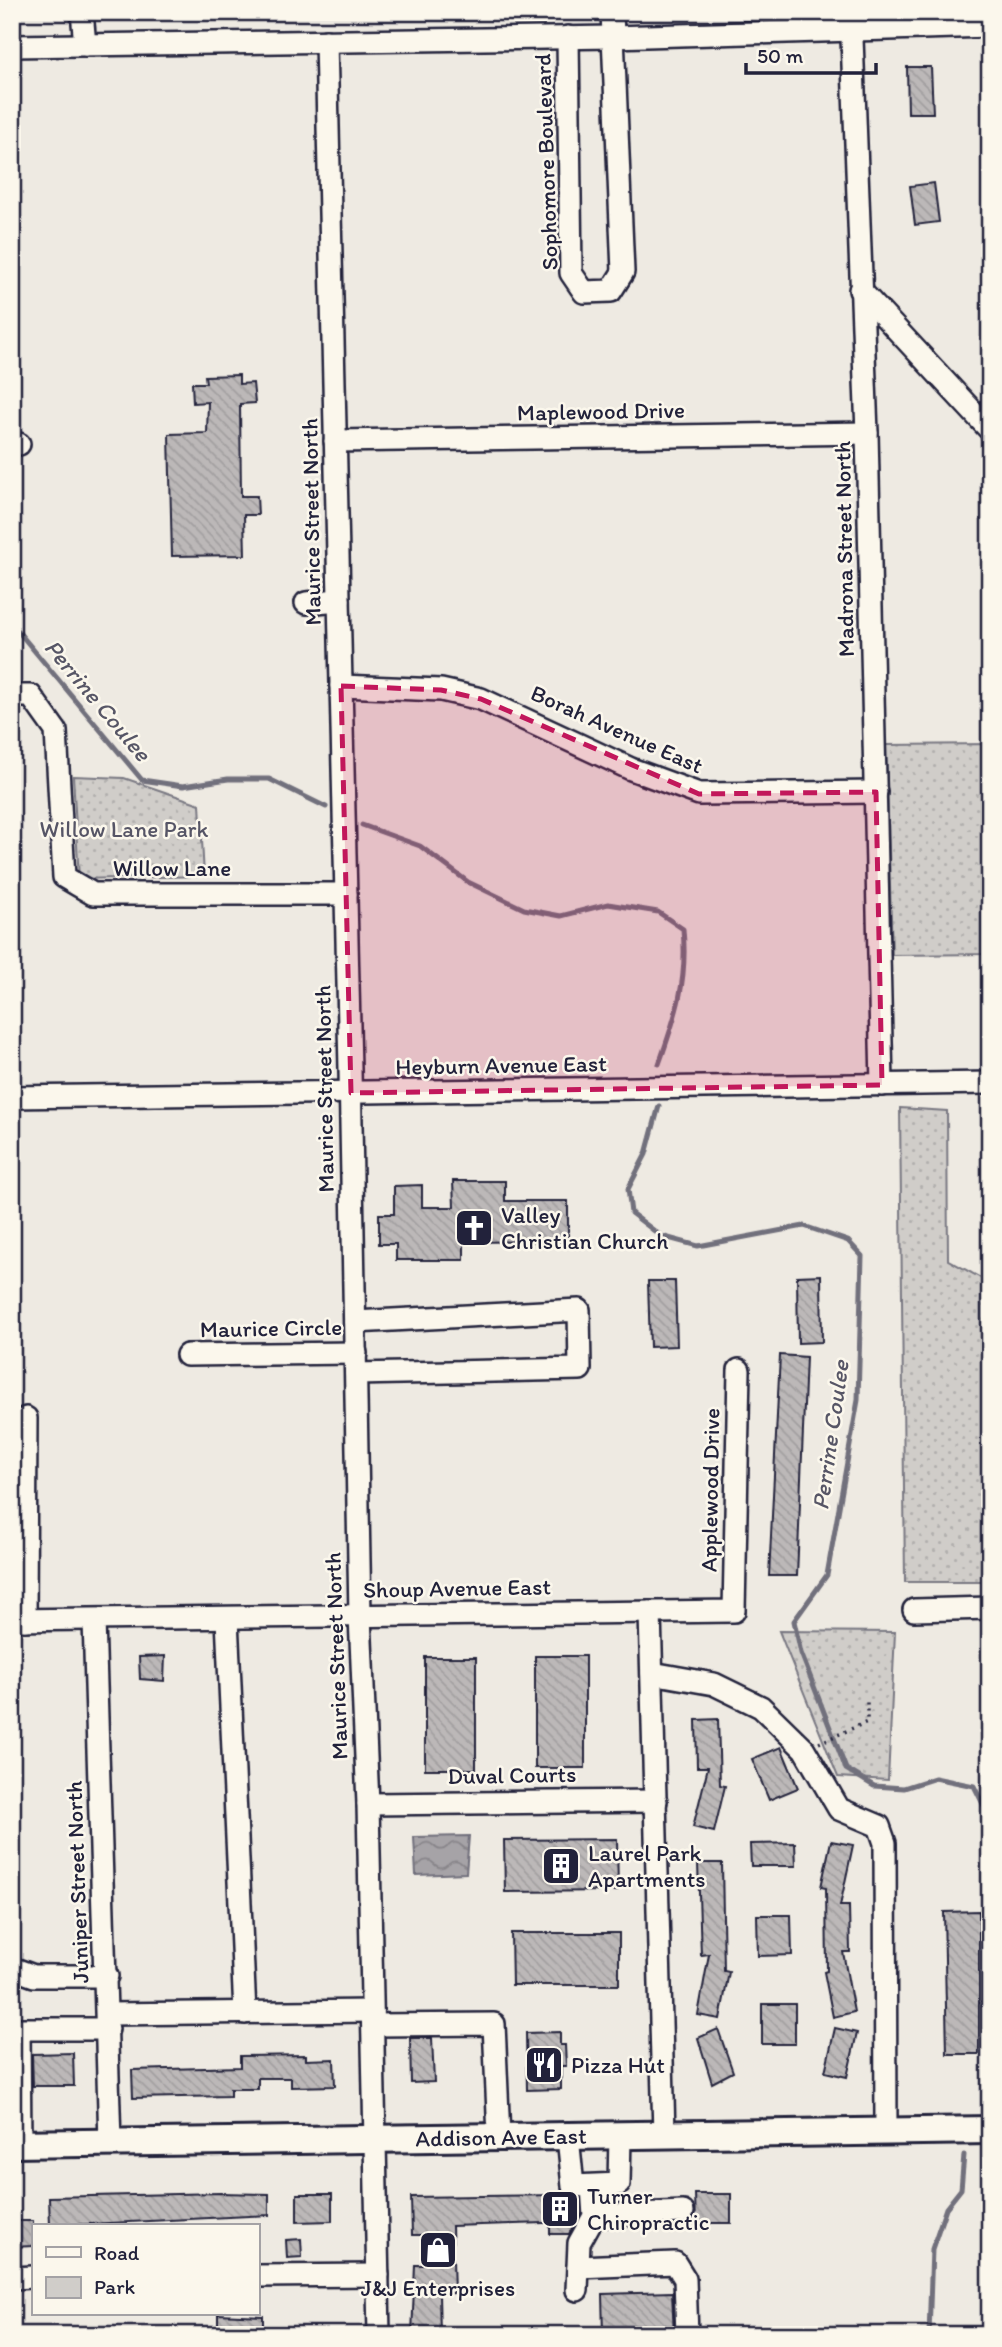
<svg xmlns="http://www.w3.org/2000/svg" width="1002" height="2347" font-family="Itim,sans-serif">
  <style>
    .built { fill: #dfdbd5 }
    .green { fill: url(#green-dots); stroke: #797882; stroke-width: 2 }
    .water { fill: url(#water-waves); stroke: #716f7c; stroke-width: 2 }
    .lines { fill: none; stroke-linecap: round; stroke-linejoin: round }
    .stream { stroke: #716f7c; stroke-width: 5 }
    .building { fill: url(#building-back-hatch); stroke: #22223b; stroke-width: 2 }
    .minor-casing { stroke: #22223b; stroke-width: 26 }
    .major-casing { stroke: #22223b; stroke-width: 32 }
    .path { stroke: #22223b; stroke-width: 3.5; stroke-dasharray: 2 5; stroke-linecap: butt }
    .minor { stroke: #fbf7ec; stroke-width: 21 }
    .major { stroke: #fbf7ec; stroke-width: 26 }
    .marked { fill: #c2185b; fill-opacity: 0.2; stroke: #c2185b; stroke-width: 5; stroke-dasharray: 14 9; stroke-linejoin: round }
    .labels { text-anchor: middle; dominant-baseline: central; stroke-width: 5; stroke-linejoin: round; paint-order: stroke }
    .street-label { font-size: 23px; fill: #22223b; stroke: #fbf7ec }
    .park-label { font-size: 23px; fill: #565566; stroke: #fbf7ec }
    .poi-label { font-size: 23px; fill: #22223b; stroke: #fbf7ec; text-anchor: start }
    .water-label { font-size: 24px; font-style: italic; fill: #575666; stroke: #fbf7ec }
  </style>
  <defs>
    <pattern id="green-dots" width="8" height="8" patternUnits="userSpaceOnUse" patternTransform="scale(1.75)"><rect width="8" height="8" fill="#d0cdc9"/><path d="M2 2h.1M6 6h.1" fill="none" stroke="#b2b0ae" stroke-width="1.8" stroke-linecap="round"/></pattern>
    <pattern id="water-waves" width="16" height="10" patternUnits="userSpaceOnUse" patternTransform="scale(1.75)"><rect width="16" height="10" fill="#a6a3a7"/><path d="M0 5q4-4 8 0t8 0" fill="none" stroke="#878489"/></pattern>
    <pattern id="building-back-hatch" width="6" height="6" patternUnits="userSpaceOnUse" patternTransform="scale(1.75)"><rect width="6" height="6" fill="#bcb8b8"/><path d="M-1 5l2 2M0 0l6 6M5-1l2 2" fill="none" stroke="#a19e9f"/></pattern>
  </defs>
  <rect width="100%" height="100%" fill="#eeeae2"/>
  <filter id="ink" filterUnits="userSpaceOnUse"><feTurbulence type="fractalNoise" baseFrequency=".0143" numOctaves="2"/><feDisplacementMap in="SourceGraphic" scale="14" xChannelSelector="R" yChannelSelector="G"/><feConvolveMatrix kernelMatrix="1 2 1 2 8 2 1 2 1" color-interpolation-filters="sRGB"/></filter>
  <g filter="url(#ink)">
    <!-- built -->
    <path class="built" d="M12,12H517L12,16Z"/>
    <!-- green -->
    <g class="green">
      <path d="M990,744V954L892,955L886,745Z"/>
      <path d="M73,776L124,778L200,804L204,876L79,879Z"/>
      <path d="M900,1108L947,1111L948,1260L990,1283V1582H905Z"/>
      <path d="M779,1631L895,1632L888,1780L838,1777Z"/>
    </g>
    <!-- water -->
    <path class="water" d="M469,1836L466,1873L416,1875L414,1837Z"/>
    <g class="lines">
      <!-- stream -->
      <g class="stream">
        <path d="M12,624L142,780L183,786L228,779H269L326,807"/>
        <path d="M362,825L420,846L468,882L524,909L561,916L608,904L658,912L683,929C688,981 676,1016 659,1064"/>
        <path d="M659,1106L646,1154L628,1189L631,1213L661,1236L698,1246L804,1226L848,1241L862,1256L858,1400L827,1575L794,1621L801,1653L846,1769L874,1786L904,1788L935,1778L974,1786L986,1810L990,1840"/>
        <path d="M929,2335L932,2249L946,2208L961,2189L964,2155"/>
      </g>
    </g>
    <!-- building -->
    <g class="building">
      <path d="M907,67H931L933,113H908Z"/>
      <path d="M934,183L939,222L915,225L910,186Z"/>
      <path d="M239,375V384L253,383L255,403L240,404L241,496H257L258,515H244L245,555L172,556L169,434L207,433L208,402L193,403L192,383H206L205,376Z"/>
      <path d="M453,1181H505V1201H568V1241L464,1242V1260H396V1244H379V1214H394V1186L422,1185V1207H454Z"/>
      <path d="M821,1275L822,1342L798,1343L797,1276Z"/>
      <path d="M648,1281H675L677,1346L650,1347Z"/>
      <path d="M780,1355L806,1357L797,1576H769Z"/>
      <path d="M165,1656L164,1681L140,1679L139,1657Z"/>
      <rect x="535" y="1656" width="50" height="112"/>
      <rect x="425" y="1657" width="51" height="112"/>
      <path d="M718,1719L720,1785L725,1786L714,1832L693,1827L708,1767H697L696,1720Z"/>
      <path d="M781,1747L798,1788L769,1800L752,1759Z"/>
      <path d="M617,1839L618,1891L505,1892L504,1840Z"/>
      <path d="M831,1841L853,1845L840,1906H849L850,1952H843L854,2012L833,2017L824,1972L827,1971L826,1888L821,1887Z"/>
      <path d="M795,1843L796,1866H751L750,1844Z"/>
      <path d="M698,1863H722L724,1971L729,1972L720,2019L698,2015L709,1954L701,1955Z"/>
      <path d="M979,1911V2054H947L944,1912Z"/>
      <path d="M757,1915H791L792,1955L758,1956Z"/>
      <path d="M511,1933H619V1985H512Z"/>
      <rect x="762" y="2004" width="33" height="40"/>
      <path d="M835,2028L857,2033L847,2077L825,2072Z"/>
      <path d="M718,2029L733,2072L712,2083L698,2038Z"/>
      <path d="M560,2032V2045H565L566,2066H561V2089L527,2090L526,2033Z"/>
      <path d="M410,2038H432L434,2082L411,2083Z"/>
      <path d="M73,2053L74,2086H33L32,2054Z"/>
      <path d="M306,2055V2060L334,2059L335,2086L291,2087V2078H258V2089H230V2096L133,2098L132,2070L240,2067V2056Z"/>
      <path d="M220,2193L269,2194V2215L50,2226L49,2197Z"/>
      <path d="M297,2194H332V2221L297,2222Z"/>
      <path d="M695,2194H731V2223H696Z"/>
      <path d="M564,2195L576,2199V2221L569,2234H550V2223H544L452,2226L454,2293L439,2294L440,2334H412L415,2265H423L422,2235H412L411,2197Z"/>
      <path d="M12,2221H33V2246L12,2247Z"/>
      <path d="M301,2239L302,2257L287,2258L286,2240Z"/>
      <path d="M672,2292L674,2335H603L602,2294Z"/>
      <path d="M218,2314L263,2316V2335H218Z"/>
    </g>
    <g class="lines">
      <defs>
        <g id="minor">
          <path d="M82,12L85,45"/>
          <path d="M851,12L867,433L882,1085"/>
          <path d="M568,37L571,273L584,292L611,291L623,272L612,12"/>
          <path d="M326,41L350,1069L360,1616L368,1804L379,2335"/>
          <path d="M12,46L613,37L990,26"/>
          <path d="M860,290L990,430"/>
          <path d="M335,441L867,433"/>
          <path d="M12,444H19"/>
          <path d="M306,603L339,600"/>
          <path d="M341,686L441,690L481,699L631,769L699,794L876,792"/>
          <path d="M12,696H31L56,731L64,877L93,894H346"/>
          <path d="M12,1097L990,1083"/>
          <path d="M355,1322L579,1310L580,1369L356,1374"/>
          <path d="M187,1355L356,1353"/>
          <path d="M914,1610L990,1608"/>
          <path d="M650,1612L664,2134"/>
          <path d="M227,1619L245,2013"/>
          <path d="M12,1620L734,1611L739,1370"/>
          <path d="M25,1620L26,1418"/>
          <path d="M94,1620L110,2142"/>
          <path d="M652,1673L714,1684L761,1707L804,1749L839,1809L879,1826L885,1843L886,2132"/>
          <path d="M368,1804L656,1801"/>
          <path d="M12,1968L34,1976H107"/>
          <path d="M108,2014L372,2011"/>
          <path d="M373,2025L494,2024L499,2137"/>
          <path d="M568,2137L573,2186L619,2184L620,2135"/>
          <path d="M20,2144L19,2029H108"/>
          <path d="M594,2216L683,2212"/>
          <path d="M578,2267L675,2263L685,2279L687,2335"/>
          <path d="M257,2276L378,2275"/>
          <path d="M12,2278L33,2277"/>
          <path d="M577,2290L579,2243L594,2216L592,2186"/>
        </g>
        <path id="major" d="M12,2144L990,2130"/>
      </defs>
      <!-- minor casing -->
      <use href="#minor" class="minor-casing"/>
      <!-- major casing -->
      <use href="#major" class="major-casing"/>
      <!-- path -->
      <path class="path" d="M819,1743L867,1722V1698"/>
      <!-- minor -->
      <use href="#minor" class="minor"/>
      <!-- major -->
      <use href="#major" class="major"/>
    </g>
  </g>
  <!-- marked area -->
  <path class="marked" d="M341,686L441,690L481,699L699,794L876,792L882,1085L351,1093Z"/>
  <!-- icons -->
  <defs>
    <symbol id="church-square" viewBox="-11 -11 22 22"><rect x="-9" y="-9" width="18" height="18" rx="4" fill="#22223b" stroke="#fbf7ec"/><path d="M-1.2-6h2.4v3.5h3.3v2.4h-3.3V6h-2.4V-.1h-3.3v-2.4h3.3Z" fill="#fff"/></symbol>
    <symbol id="building-square" viewBox="-11 -11 22 22"><rect x="-9" y="-9" width="18" height="18" rx="4" fill="#22223b" stroke="#fbf7ec"/><path d="M-4-6H4V6H1V3H-1V6H-4ZM-2.5-4.3h1.7v1.8h-1.7ZM.8-4.3h1.7v1.8H.8ZM-2.5-1h1.7V.8h-1.7ZM.8-1h1.7V.8H.8Z" fill="#fff"/></symbol>
    <symbol id="restaurant-square" viewBox="-11 -11 22 22"><rect x="-9" y="-9" width="18" height="18" rx="4" fill="#22223b" stroke="#fbf7ec"/><path d="M-5-6h1v4h1v-4h1v4h1v-4h1v5L-1.5 .5V6h-2V.5L-5-1ZM5-6V6H3V1.5H1.5Q1.5-4 5-6Z" fill="#fff"/></symbol>
    <symbol id="shop-square" viewBox="-11 -11 22 22"><rect x="-9" y="-9" width="18" height="18" rx="4" fill="#22223b" stroke="#fbf7ec"/><path d="M-5-2.5h2.3a2.7 3.5 0 0 1 5.4 0H5L5.5 6h-11ZM-1.5-2.5h3a1.5 2.3 0 0 0-3 0Z" fill="#fff"/></symbol>
  </defs>
  <g fill-rule="evenodd">
    <use href="#church-square" x="452" y="1206" width="44" height="44"/>
    <use href="#building-square" x="539" y="1844" width="44" height="44"/>
    <use href="#restaurant-square" x="522" y="2043" width="44" height="44"/>
    <use href="#building-square" x="538" y="2187" width="44" height="44"/>
    <use href="#shop-square" x="416" y="2228" width="44" height="44"/>
  </g>
  <g class="labels">
    <!-- street labels -->
    <g class="street-label">
      <text transform="translate(546 162) rotate(-92)">Sophomore Boulevard</text>
      <text transform="translate(601 411) rotate(-1)">Maplewood Drive</text>
      <text transform="translate(311 522) rotate(-91)">Maurice Street North</text>
      <text transform="translate(844 549) rotate(-91)">Madrona Street North</text>
      <text transform="translate(617 729) rotate(24)">Borah Avenue East</text>
      <text x="172" y="868">Willow Lane</text>
      <text transform="translate(501 1065) rotate(-1)">Heyburn Avenue East</text>
      <text transform="translate(324 1089) rotate(-91)">Maurice Street North</text>
      <text transform="translate(271 1328) rotate(-1)">Maurice Circle</text>
      <text transform="translate(710 1490) rotate(-89)">Applewood Drive</text>
      <text transform="translate(457 1588) rotate(-1)">Shoup Avenue East</text>
      <text transform="translate(336 1656) rotate(-92)">Maurice Street North</text>
      <text transform="translate(512 1775) rotate(-1)">Duval Courts</text>
      <text transform="translate(77 1882) rotate(-92)">Juniper Street North</text>
      <text transform="translate(501 2137) rotate(-1)">Addison Ave East</text>
    </g>
    <!-- park labels -->
    <g class="park-label">
      <text x="124" y="829">Willow Lane Park</text>
    </g>
    <!-- poi labels -->
    <g class="poi-label">
      <text x="501" y="1215">Valley<tspan x="501" dy="26">Christian Church</tspan></text>
      <text x="588" y="1853">Laurel Park<tspan x="588" dy="26">Apartments</tspan></text>
      <text x="571" y="2065">Pizza Hut</text>
      <text x="587" y="2196">Turner<tspan x="587" dy="26">Chiropractic</tspan></text>
      <text x="438" y="2288" text-anchor="middle">J&amp;J Enterprises</text>
    </g>
    <!-- water labels -->
    <g class="water-label">
      <text transform="translate(98 700) rotate(50)">Perrine Coulee</text>
      <text transform="translate(830 1435) rotate(-82)">Perrine Coulee</text>
    </g>
  </g>
  <!-- margin -->
  <rect width="1002" height="2347" fill="none" stroke="#fbf7ec" stroke-width="42"/>
  <rect x="21" y="21" width="960" height="2305" fill="none" stroke="#22223b" stroke-width="2.5" filter="url(#ink)"/>
  <!-- legend -->
  <rect x="32" y="2224" width="228" height="91" fill="#fbf7ec" stroke="#a4a2a5" stroke-width="2"/>
  <rect x="46" y="2247" width="35" height="10" fill="#fbf7ec" stroke="#a4a2a5" stroke-width="2"/>
  <text x="94" y="2260" font-size="21" fill="#22223b">Road</text>
  <rect x="46" y="2277" width="35" height="21" fill="#d0cdc9" stroke="#a4a2a5" stroke-width="2"/>
  <text x="94" y="2294" font-size="21" fill="#22223b">Park</text>
  <!-- scale -->
  <path d="M746 63v10h130v-10" fill="none" stroke="#22223b" stroke-width="3.5"/>
  <text x="757" y="63" font-size="21" fill="#22223b" stroke="#fbf7ec" stroke-width="5" paint-order="stroke">50 m</text>
</svg>
